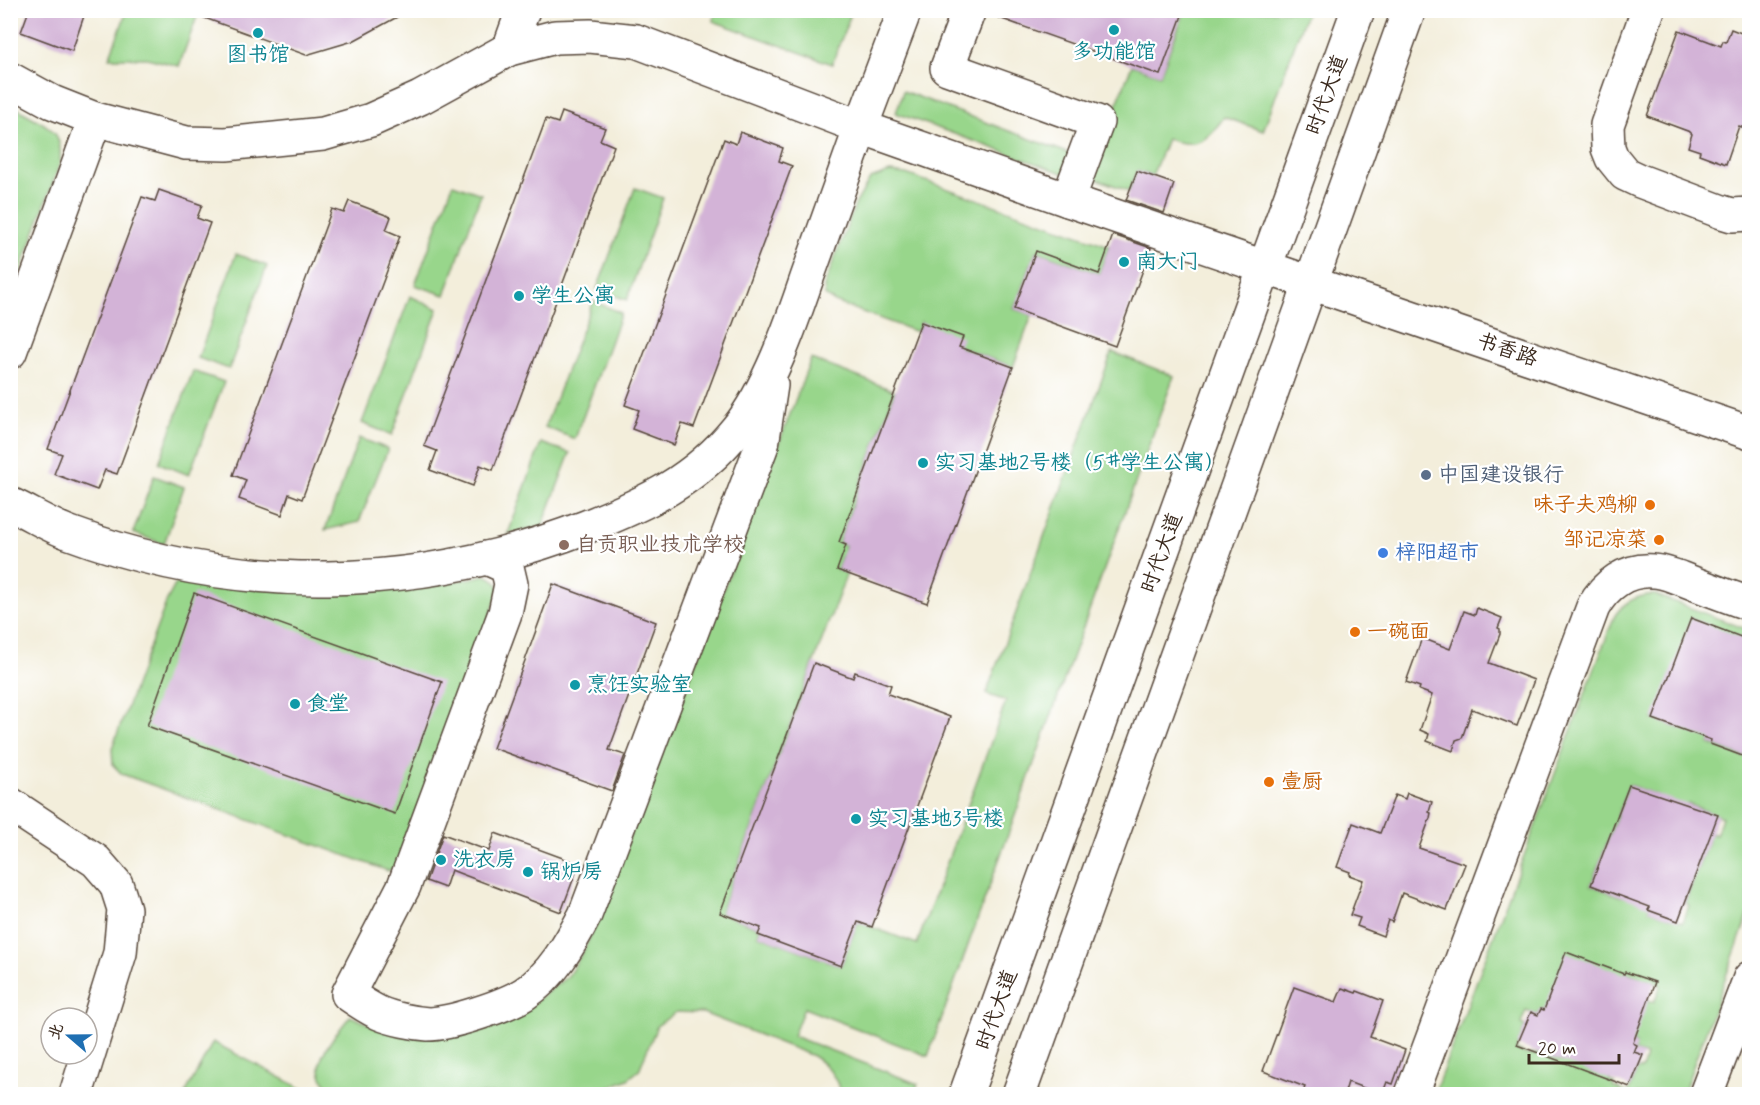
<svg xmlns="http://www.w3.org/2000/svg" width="1760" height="1105" font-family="Mynerve,'LXGW WenKai TC',sans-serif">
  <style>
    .green { fill: #98d68b; stroke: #6a8054; stroke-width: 1.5; fill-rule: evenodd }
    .building { fill: #d3b3d7 }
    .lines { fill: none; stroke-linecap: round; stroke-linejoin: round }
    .minor-casing { stroke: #57473a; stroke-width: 36 }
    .major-casing { stroke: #57473a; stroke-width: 36 }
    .minor { stroke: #fff; stroke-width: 33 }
    .major { stroke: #fff; stroke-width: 33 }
    .culture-dot { fill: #0f9aa8; stroke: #fff; stroke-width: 2 }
    .service-dot { fill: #5c6f8a; stroke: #fff; stroke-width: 2 }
    .food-dot { fill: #e8710a; stroke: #fff; stroke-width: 2 }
    .education-dot { fill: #8d6e63; stroke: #fff; stroke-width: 2 }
    .shop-dot { fill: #3f7fe0; stroke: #fff; stroke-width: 2 }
    .labels { text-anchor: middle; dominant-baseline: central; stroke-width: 4.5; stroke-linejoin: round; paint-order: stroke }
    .culture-label { font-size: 21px; fill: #0d838f; stroke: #fff; text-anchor: start }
    .street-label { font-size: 21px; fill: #3b2a1e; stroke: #fff }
    .service-label { font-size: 21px; fill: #4e5e75; stroke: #fff; text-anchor: start }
    .food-label { font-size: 21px; fill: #c56008; stroke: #fff; text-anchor: end }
    .education-label { font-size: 21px; fill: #785e54; stroke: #fff; text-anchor: start }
    .shop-label { font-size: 21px; fill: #366cbe; stroke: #fff; text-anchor: start }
  </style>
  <rect width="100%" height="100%" fill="#fff"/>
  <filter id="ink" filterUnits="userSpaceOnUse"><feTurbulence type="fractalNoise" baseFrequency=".0167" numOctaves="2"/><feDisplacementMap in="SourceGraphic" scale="12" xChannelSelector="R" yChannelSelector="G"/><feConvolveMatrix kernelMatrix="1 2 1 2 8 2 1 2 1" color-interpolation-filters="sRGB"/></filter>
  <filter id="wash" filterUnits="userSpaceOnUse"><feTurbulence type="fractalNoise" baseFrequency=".008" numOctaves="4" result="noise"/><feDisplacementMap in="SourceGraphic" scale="24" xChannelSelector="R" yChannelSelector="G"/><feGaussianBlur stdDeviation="1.35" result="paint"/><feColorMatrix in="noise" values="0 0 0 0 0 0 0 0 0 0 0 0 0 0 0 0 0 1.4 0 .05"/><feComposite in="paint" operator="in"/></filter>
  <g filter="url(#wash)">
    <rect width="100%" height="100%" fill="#f3eedb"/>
    <!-- green -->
    <g class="green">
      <path d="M127,11H199L179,66L147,58H109Z"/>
      <path d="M717,11V10L852,11L832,64L713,21Z"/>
      <path d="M1185,11H1307L1263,131L1224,117C1207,142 1196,149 1167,139L1152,176L1137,171L1129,191L1089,176L1132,65L1160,75Z"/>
      <path d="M903,91L1073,155L1065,174L896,113Z"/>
      <path d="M10,104C18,108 24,113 32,117C55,130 62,134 60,163L13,291L10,290Z"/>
      <path d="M890,172L906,174L1109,246L1099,274L1036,251L1014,309L1032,315L1013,367L959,347L921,322L917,332L835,302L825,295L824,286L856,203L870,179Z"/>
      <path d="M453,184L481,194L445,295L415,285Z"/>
      <path d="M635,188L663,198L627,300L597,289Z"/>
      <path d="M236,254L267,266L229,369L198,358Z"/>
      <path d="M410,296L438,309L392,435L362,423Z"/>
      <path d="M593,301L621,313L575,439L545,427Z"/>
      <path d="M1112,352L1174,376L928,1056L804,1008L793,1036L918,1084L914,1094H841C836,1077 829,1066 813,1056L703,1013L676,1012L657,1026L639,1070L628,1079L593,1094H338C300,1070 331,1042 350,1016L383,1030L483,1029L514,1018L568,976L584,950L597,922L811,359L895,391L839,542L846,545L837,570L847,573L720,913L760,928L758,935L841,966L858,922L917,944L1006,701L986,694Z"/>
      <path d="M193,371L224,382L189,475L159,463Z"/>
      <path d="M359,438L388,449L359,522L325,530Z"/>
      <path d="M541,443L570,453L542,527L508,534Z"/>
      <path d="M154,476L184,487L164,544L133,533Z"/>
      <path d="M485,575L495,580L500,589L398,867L388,871L122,774L113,765L112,748L167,600L175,585L185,580L413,586L468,579Z"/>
      <path d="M1647,595H1656L1749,630V644L1653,719L1681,729L1684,722L1713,736L1710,744L1744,757L1749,744V913L1683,1094H1434L1614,617C1622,604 1632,598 1647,595ZM1629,785L1657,795L1685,813L1688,804L1722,817L1716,835L1711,833L1685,903L1689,905L1683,922L1649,910L1652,901L1619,896L1591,885ZM1626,972L1661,985L1654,1002L1648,1000L1619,1038L1636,1044L1634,1052L1646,1056L1642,1070L1637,1069L1628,1093L1613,1087L1614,1083L1610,1082V1079L1570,1045L1563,1062L1537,1052L1536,1055L1532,1053L1531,1056L1516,1050L1525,1026L1521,1024L1526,1011L1538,1015L1541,1009L1559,1015L1623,979Z"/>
      <path d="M213,1042L312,1094H185Z"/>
    </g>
    <g id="blocks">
      <!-- building -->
      <g class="building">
        <path d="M29,10H86L72,51L21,32Z"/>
        <path d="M192,10H410L353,41L306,55L191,13Z"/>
        <path d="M989,10H1184L1160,75L988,14Z"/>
        <path d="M1731,29L1749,36V130L1739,126L1726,164L1699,154L1700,151L1688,147L1692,134L1690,132L1647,116L1679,30L1721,46L1723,41L1726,42Z"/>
        <path d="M562,112L605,128L600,140L614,146L493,470L480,465L473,486L430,470L437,451L424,446L546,119L558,123Z"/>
        <path d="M740,132L783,148L779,161L792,166L694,428L682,424L674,445L632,429L639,410L625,405L724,139L736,144Z"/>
        <path d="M1137,171L1174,184L1164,213L1126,200Z"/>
        <path d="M159,190L202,205L197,218L210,223L117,474L105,470L97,490L54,474L62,454L48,449L142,197L155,201Z"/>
        <path d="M349,201L391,217L386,230L400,236L302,499L289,494L282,515L239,499L246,480L233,475L332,209L344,213Z"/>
        <path d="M1113,235L1151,248L1115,346L1014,309L1036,251L1099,274Z"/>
        <path d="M921,322L963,337L959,347L1013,367L927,603L837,570L846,545L839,542Z"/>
        <path d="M553,584L656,622L609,750L625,755L612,791L493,748Z"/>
        <path d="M194,593L442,682L395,814L147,726Z"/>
        <path d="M1477,608L1502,618L1498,628L1500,629V634L1489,663L1534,680L1517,726L1472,709L1462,738L1456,740L1453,751L1427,741L1429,734L1420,730L1432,695L1419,690L1420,687L1406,682L1422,638L1450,649L1464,611L1475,615Z"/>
        <path d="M1691,618L1749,640V744L1745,757L1710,744L1711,740L1653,719Z"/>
        <path d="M814,663L853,678L855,672L891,685L888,694L950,717L872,927L858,922L841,966L758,935L761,928L720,913Z"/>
        <path d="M1629,785L1718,815L1678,921L1648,910L1650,907L1591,885Z"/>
        <path d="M1407,793L1432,802L1429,812L1431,813L1430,818L1419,848L1465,864L1447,910L1402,893L1392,922L1388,920L1383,936L1357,926L1360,918L1350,915L1363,880L1349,875L1350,872L1337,867L1353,823L1380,833L1395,795L1405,799Z"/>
        <path d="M495,833L579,864L561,912L451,870L445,888L426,881L443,834L489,851Z"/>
        <path d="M1566,952L1624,974L1625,972L1655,982L1633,1043L1637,1045L1634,1052L1643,1055L1630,1087L1517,1045L1531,1012L1538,1015L1541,1009L1544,1010Z"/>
        <path d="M1294,987L1336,1002L1342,988L1356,993L1357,991L1383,1001L1370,1037L1405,1050L1393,1084L1387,1082L1382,1095L1348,1082L1344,1095H1302L1305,1087L1263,1071Z"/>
      </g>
    </g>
  </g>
  <g filter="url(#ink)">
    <use href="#blocks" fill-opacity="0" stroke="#57473a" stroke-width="1.5"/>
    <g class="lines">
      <defs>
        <g id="minor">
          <path d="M905,10L861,127L1068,200L1750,433"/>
          <path d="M969,10L947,68L1097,122L1068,200"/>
          <path d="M1648,10L1607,125L1608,148L1612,158L1625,174L1640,181L1722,212L1732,215L1750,214"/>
          <path d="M509,49L523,10"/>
          <path d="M10,79L52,102L95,119L186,143L226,144L323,134L371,120L420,98L509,49L555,37L590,36L636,41L861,127C843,177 825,228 807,278C791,325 768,391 737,429C695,481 647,503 586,527C418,592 239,596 70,533C50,526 30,513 10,504"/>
          <path d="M10,352L95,119"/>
          <path d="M487,558L507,567L511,584L505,613L404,886L348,994C358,1001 369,1008 379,1013C393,1019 414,1023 428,1024C450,1024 505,1006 524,994C552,976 570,944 585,915L762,445L771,385"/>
          <path d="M10,804L96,861L116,884L124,909L120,953L76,1094"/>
          <path d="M1412,1094L1593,607C1605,585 1626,569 1653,571C1662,571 1671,575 1680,578C1703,587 1726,596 1750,604"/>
          <path d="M1706,1094L1750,978"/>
        </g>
        <g id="major">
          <path d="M966,1094L1358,10"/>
          <path d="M1019,1094L1409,10"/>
        </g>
      </defs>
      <!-- minor casing -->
      <use href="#minor" class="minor-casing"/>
      <!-- major casing -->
      <use href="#major" class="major-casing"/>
      <!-- minor -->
      <use href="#minor" class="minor"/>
      <!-- major -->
      <use href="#major" class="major"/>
    </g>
  </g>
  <!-- markers -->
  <g class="culture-dot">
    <circle cx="1114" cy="30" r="6"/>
    <circle cx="258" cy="33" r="6"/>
    <circle cx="1124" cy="262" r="6"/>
    <circle cx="519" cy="296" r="6"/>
    <circle cx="923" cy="463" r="6"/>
    <circle cx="575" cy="685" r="6"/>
    <circle cx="295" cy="704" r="6"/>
    <circle cx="856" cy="819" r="6"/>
    <circle cx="441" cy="860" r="6"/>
    <circle cx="528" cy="872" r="6"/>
  </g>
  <circle class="service-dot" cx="1426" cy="475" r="6"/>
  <g class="food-dot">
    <circle cx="1650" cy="505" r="6"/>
    <circle cx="1659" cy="540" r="6"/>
    <circle cx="1355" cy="632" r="6"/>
    <circle cx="1269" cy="782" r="6"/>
  </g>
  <circle class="education-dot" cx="564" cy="545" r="6"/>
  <circle class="shop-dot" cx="1383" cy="553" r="6"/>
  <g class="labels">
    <!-- culture labels -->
    <g class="culture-label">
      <text x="1114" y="52" text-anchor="middle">多功能馆</text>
      <text x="258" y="55" text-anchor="middle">图书馆</text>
      <text x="1136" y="262">南大门</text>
      <text x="531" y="296">学生公寓</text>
      <text x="935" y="463">实习基地2号楼（5#学生公寓）</text>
      <text x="587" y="685">烹饪实验室</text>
      <text x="307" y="704">食堂</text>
      <text x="868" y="819">实习基地3号楼</text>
      <text x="453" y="860">洗衣房</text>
      <text x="540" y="872">锅炉房</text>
    </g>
    <!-- street labels -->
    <g class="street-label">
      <text transform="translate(1327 95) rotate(-70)">时代大道</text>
      <text transform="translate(1507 350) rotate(19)">书香路</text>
      <text transform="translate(1162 553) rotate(-70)">时代大道</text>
      <text transform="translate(997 1010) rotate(-70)">时代大道</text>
    </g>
    <!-- service labels -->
    <g class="service-label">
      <text x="1438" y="475">中国建设银行</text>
    </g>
    <!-- food labels -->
    <g class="food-label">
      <text x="1638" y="505">味子夫鸡柳</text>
      <text x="1647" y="540">邹记凉菜</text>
      <text x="1367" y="632" text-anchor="start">一碗面</text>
      <text x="1281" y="782" text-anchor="start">壹厨</text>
    </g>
    <!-- education labels -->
    <g class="education-label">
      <text x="576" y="545">自贡职业技术学校</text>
    </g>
    <!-- shop labels -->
    <g class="shop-label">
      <text x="1395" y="553">梓阳超市</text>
    </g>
  </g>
  <!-- margin -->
  <rect width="1760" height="1105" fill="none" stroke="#fff" stroke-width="36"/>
  <!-- north arrow -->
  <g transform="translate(69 1036) rotate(290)"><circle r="28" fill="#ffffff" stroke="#b1aaa5" stroke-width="1.5"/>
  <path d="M0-4.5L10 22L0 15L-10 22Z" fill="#1f6fb2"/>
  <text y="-9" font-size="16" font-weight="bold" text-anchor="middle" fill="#3b2a1e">北</text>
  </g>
  <!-- scale -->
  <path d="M1529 1054v9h90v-9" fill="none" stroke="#3b2a1e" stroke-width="3"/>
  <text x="1538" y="1054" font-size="18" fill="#3b2a1e" stroke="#ffffff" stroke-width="4.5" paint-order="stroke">20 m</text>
</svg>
